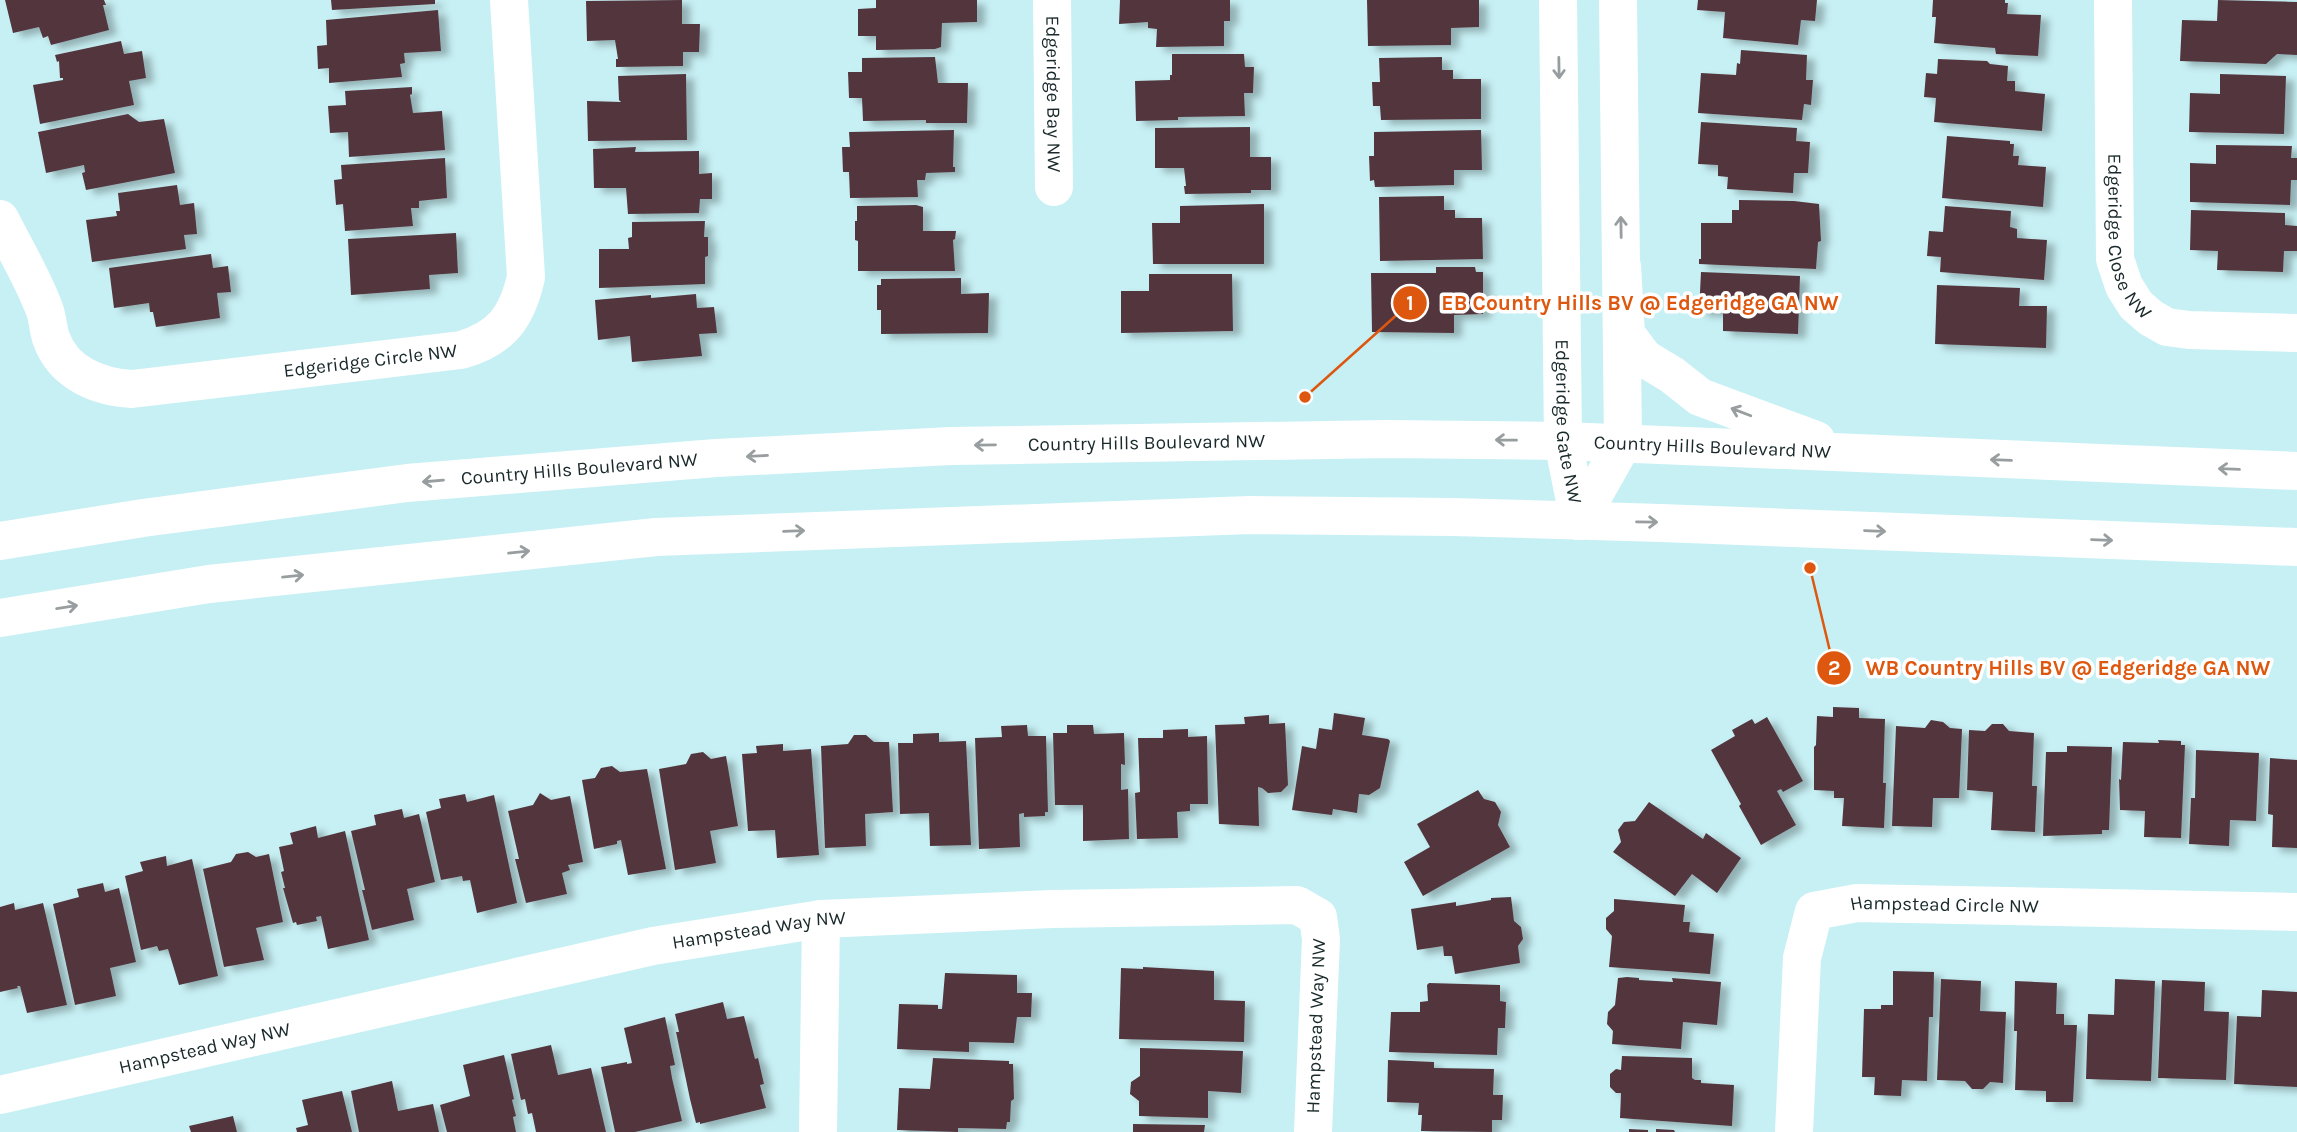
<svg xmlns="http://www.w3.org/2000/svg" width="2297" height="1132" font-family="Karla,sans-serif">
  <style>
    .building { fill: #53363e; filter: url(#shadow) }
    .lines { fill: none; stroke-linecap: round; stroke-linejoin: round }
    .minor { stroke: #fff; stroke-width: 38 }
    .secondary { stroke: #fff; stroke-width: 38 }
    .oneway { stroke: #989e9f }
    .labels { text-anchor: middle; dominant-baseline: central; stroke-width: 7; stroke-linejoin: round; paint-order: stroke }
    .street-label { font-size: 19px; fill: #19282a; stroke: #fff }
    .leader { fill: none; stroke: #de570e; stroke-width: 2.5 }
    .callout-dot { fill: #de570e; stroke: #fff; stroke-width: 2.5 }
    .mark-label { font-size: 21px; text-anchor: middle; font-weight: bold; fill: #fff }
    .callout-label { font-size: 21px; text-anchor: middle; font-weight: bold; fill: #de570e; stroke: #fff; stroke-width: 7; stroke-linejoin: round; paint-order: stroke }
  </style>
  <defs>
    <filter id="shadow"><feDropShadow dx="8" dy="4.5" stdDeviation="3.5" flood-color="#0004"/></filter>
  </defs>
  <rect width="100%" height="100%" fill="#c7f0f4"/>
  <!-- building -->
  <g class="building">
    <path d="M5,0H104L106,5H103L109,30L51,45L48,36L43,38L39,27L13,33Z"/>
    <path d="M331,0H435V4L332,10Z"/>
    <path d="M682,0V24H700L699,52H683V66L616,67V59H618L615,40L587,41L586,1Z"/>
    <path d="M876,0H977V22L942,23L941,47L935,49L876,50V36H858V9L876,8Z"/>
    <path d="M1120,0H1230V21H1224V46L1156,47L1157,29L1148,28V22L1119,24Z"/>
    <path d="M1367,0H1479V27L1451,28V45L1368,46Z"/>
    <path d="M1698,0H1817L1815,21L1801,20L1798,45L1723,38L1725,12L1697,10Z"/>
    <path d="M1933,0H2005V3H2008L2007,14L2041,15L2038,56L1996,54L1995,48L1934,43L1936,17H1932Z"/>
    <path d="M2218,0L2297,2V55L2277,54L2266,64L2180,61L2182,20L2217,21Z"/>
    <path d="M438,10L441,51L404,53L405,63L400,64L402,77L329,83V68L318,69L317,46L327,45L326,20Z"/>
    <path d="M121,41L124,54L142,51L146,78L129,81L134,105L40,124L33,85L63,80V78H60L59,61L57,62L55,55Z"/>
    <path d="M1741,50L1807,55L1806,80H1813L1811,105L1804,104L1802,120L1698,113L1701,73L1736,75L1737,63L1740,64Z"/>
    <path d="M1172,54H1244L1245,67H1254L1253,93H1244L1245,116L1178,117V120L1136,121L1135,81L1170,80V75H1172Z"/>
    <path d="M935,57L938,83H968L967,123H926V120L863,121L862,98H849L848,72H862V58Z"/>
    <path d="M1442,57V70H1453V79H1481V119L1381,120L1380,106H1373L1372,82H1380L1379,58Z"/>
    <path d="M1938,59L1987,61L1990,64L2008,66L2007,81H2015V91L2045,94L2042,131L1934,122L1936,98L1924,97L1926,73L1937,74Z"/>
    <path d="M686,74L687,140L588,141L587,101L621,102L619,100L618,76Z"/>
    <path d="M2220,74L2286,76L2284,134L2189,132L2190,93L2220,94Z"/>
    <path d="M412,87V94L410,95L413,113L442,111L445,150L349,157L348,132L330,133L328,106L346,105L345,91Z"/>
    <path d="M128,114L139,122L164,119L175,173L86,190L82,173L85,172L84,165L46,173L38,132Z"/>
    <path d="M1701,122L1797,128L1796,141L1810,142L1808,173H1794L1793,193L1727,189L1728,177L1718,176V165L1698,164Z"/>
    <path d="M1250,127V157H1271V190H1251V193L1185,194L1184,186H1186L1184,168H1155V128Z"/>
    <path d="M954,130L953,167H955V172L926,173L925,180H917L918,197L850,198L849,172H843L842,147H850L849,132Z"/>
    <path d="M1481,130L1482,170H1454V185L1375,187L1374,180L1370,181L1369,156H1374V132Z"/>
    <path d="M1947,136L2010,141V144H2014L2013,156H2019L2018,165L2046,167L2043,207L1942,198Z"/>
    <path d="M2216,145L2292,146L2291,158H2297V180H2291L2290,205L2190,202V163L2216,164Z"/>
    <path d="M636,147L635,152L699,151V174L712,173V199H700L699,213L628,214L626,188H594L593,149Z"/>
    <path d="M445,158L447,198L419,201V208H411L413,226L345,231L343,204L336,205L334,180L342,179L341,165Z"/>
    <path d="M177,185L180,205L194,203L197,234L184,235L186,249L92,262L86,220L117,216L116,211H120L118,193Z"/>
    <path d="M1444,196V210H1455V218H1482L1483,259L1380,261L1379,197Z"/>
    <path d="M1739,200L1794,201L1819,204L1821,241L1818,242L1816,269L1699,264V259H1701V223H1732V210H1739Z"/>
    <path d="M1264,204V264H1153L1152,223H1180V206Z"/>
    <path d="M916,205L923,207V231H956L955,239L953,240L955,271H858V241L855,240V221H857V206Z"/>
    <path d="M1945,206L2011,211L2010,227L2017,229V238L2047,240L2044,280L1940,272L1941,257L1927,256L1929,231L1943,232Z"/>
    <path d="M2191,210L2285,213V225L2297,226V251H2284L2283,272L2217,270L2218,251L2190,250Z"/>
    <path d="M705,221L704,237H708V256L705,257V284L599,288V249H629L628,238L632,237V222Z"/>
    <path d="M456,233L458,273L429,275L430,289L351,295L348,239Z"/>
    <path d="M211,254L213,268L228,266L231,292L217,293L220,318L156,327L153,312H150L149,303L114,308L109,268Z"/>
    <path d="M1436,267H1475L1476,272H1483V314L1454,315V333L1372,332L1371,273H1436Z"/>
    <path d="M1701,272L1800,276L1798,334L1723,331V312H1699Z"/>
    <path d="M1149,274H1232L1233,331L1121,333V291H1149Z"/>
    <path d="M961,278V294L989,293L988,333L881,334V310H877V285H881V279Z"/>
    <path d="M1937,285L2020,288L2019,306H2047L2046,348L1935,344Z"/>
    <path d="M696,294L697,308L714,307L717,333L699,334L702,356L632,362L630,336L598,340L595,300L651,295V298Z"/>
    <path d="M1833,707L1859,708V718L1885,719L1883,783H1886L1884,828L1842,826L1844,798H1834V791L1814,790V747L1816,745L1817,716L1833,717Z"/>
    <path d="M1334,713L1365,718L1362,735L1388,739L1390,741L1380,788L1369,795L1359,794L1357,813L1333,809L1332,815L1292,810L1302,746L1316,749L1319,728L1332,730Z"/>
    <path d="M1269,715V724L1285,723L1288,785L1281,792L1268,793L1262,788L1258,787L1259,826L1219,824L1215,725L1245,724L1244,717Z"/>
    <path d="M1767,717L1803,781L1783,792L1781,789L1777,791L1796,825L1761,845L1739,806L1741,804L1711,750L1735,736L1732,730L1752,719L1755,724Z"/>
    <path d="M1931,720L1943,722L1950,728L1962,729L1959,798H1933L1932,827L1892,826L1896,726L1925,728Z"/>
    <path d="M1992,724H2003L2009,731L2034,733L2032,786H2037L2035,832L1991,830L1993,792L1967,790L1969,730L1985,731Z"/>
    <path d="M1027,725L1028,736H1046L1048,812H1045V816L1024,817V813L1019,814L1020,847L979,849L975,738L1002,737L1001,726Z"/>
    <path d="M1067,725H1093L1094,734L1124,733L1125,765L1121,764V790L1128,789L1129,839L1083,841V805H1055L1053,733H1067Z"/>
    <path d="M1188,729V737L1207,736L1208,804H1190V811L1177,812L1178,838L1137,839L1135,793L1140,792L1138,738H1163V730Z"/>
    <path d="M939,733V742L966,741L971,845L930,846L929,813L900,814L898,743H913V734Z"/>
    <path d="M854,735H866L874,742H889L893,812L865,814L866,846L825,848L821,746L848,744Z"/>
    <path d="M2158,740L2181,741V745H2185L2181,838L2144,837L2145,811L2120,810L2119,779L2121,780L2123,742L2159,743Z"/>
    <path d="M783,744V751L811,749L819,855L777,858L775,830L748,831L742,754L757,753L756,746Z"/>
    <path d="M2067,746L2112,747L2109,830H2102V834L2043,836L2046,752H2067Z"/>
    <path d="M2196,750L2259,753L2256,821L2230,820L2229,846L2189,844L2191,798H2195Z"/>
    <path d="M703,752L711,759L726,756L738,826L710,831L716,863L675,870L659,769L686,764L691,754Z"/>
    <path d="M2270,758L2297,760V848L2272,847L2273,815L2268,814Z"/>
    <path d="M612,766L620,772L647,769L666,869L628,875L621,840L617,841V844L594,849L582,780L595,778L601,768Z"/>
    <path d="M1478,790L1484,799L1495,802L1501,812L1498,825L1510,847L1423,896L1404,862L1430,847L1417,824Z"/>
    <path d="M540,793L551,800L570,796L583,862L568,865L570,870L562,873L567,894L526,903L515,859H519L508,811L533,805Z"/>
    <path d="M465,794L467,802L494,795L517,903L477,913L470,880L463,881L462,876L441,880L426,812L441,808L439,799Z"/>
    <path d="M1649,802L1703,839L1706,833L1741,858L1717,893L1692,874L1675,896L1613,852L1621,842L1618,830L1624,822L1635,821Z"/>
    <path d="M402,809L404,818L419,814L435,882L407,889L414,920L372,930L362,890H365L351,831L376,825L374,815Z"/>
    <path d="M316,826L318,838L345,831L369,940L328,949L321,916L316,917L317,921L297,925L296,922L293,923L283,888H285L281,872L284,871L279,847L293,844L290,833Z"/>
    <path d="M248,852L256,857L269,854L283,922L256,928L264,960L224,967L203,869L231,862L236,854Z"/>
    <path d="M166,856L167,866L192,859L218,976L179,985L168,949L159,951L157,946L141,950L125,876L143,871L140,862Z"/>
    <path d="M103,883L105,892L119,888L136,962L110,968L116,996L75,1005L53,904L79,897L77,889Z"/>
    <path d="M1511,897L1514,921L1521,927L1523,939L1518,946L1520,963L1455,974L1452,956H1444L1443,946L1417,950L1411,909L1456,902V906L1491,900V898Z"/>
    <path d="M1614,899L1685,905L1683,922H1690L1689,932L1714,934L1710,974L1609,967L1612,936L1606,929V918L1614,911Z"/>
    <path d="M14,903L15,910L43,903L67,1005L27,1013L20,986H17L18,988L0,992V907Z"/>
    <path d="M1143,967L1214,971V1000L1245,1001L1244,1042L1119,1039L1121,968L1143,969Z"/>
    <path d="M1893,971L1934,972L1933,1017H1929L1927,1081L1902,1080L1901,1096L1874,1095L1875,1077H1862L1864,1009H1881V1005H1893Z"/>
    <path d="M945,973L1017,975V993H1032L1031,1017H1017L1014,1043L969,1042V1052L897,1049L899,1004L938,1005V1009H942Z"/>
    <path d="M1627,977L1639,978V980L1673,982L1672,978L1721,982L1717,1025L1683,1022L1681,1049L1612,1044L1613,1031L1607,1024L1608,1012L1615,1005L1618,978Z"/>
    <path d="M1941,979L1981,981L1980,1011L2006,1012L2003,1083L1990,1082L1983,1089H1972L1965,1081L1937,1080Z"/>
    <path d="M2115,979L2155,981L2151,1081L2086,1079L2088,1014L2114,1015Z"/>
    <path d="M2162,980L2205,982L2204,1011L2229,1012L2226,1080L2158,1078Z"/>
    <path d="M2015,981L2057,983L2056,1014H2064V1025H2077L2073,1102H2046V1091L2015,1090L2017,1031H2014Z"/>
    <path d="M1429,983L1500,985V1001L1506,1002L1505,1028H1498L1497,1055L1389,1052L1391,1012H1420V1002L1428,1001L1427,985Z"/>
    <path d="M2262,990L2297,992V1087L2234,1084L2237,1016L2261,1017Z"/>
    <path d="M723,1002L727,1019L744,1016L755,1059L758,1058L764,1084L760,1085L766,1108L700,1124V1122L696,1123L690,1099L676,1032H679L675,1014Z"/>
    <path d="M665,1017L675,1065L670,1066L672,1078L682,1121L635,1132H615L601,1067L627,1062V1064L632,1063L624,1028Z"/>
    <path d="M551,1045L558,1075L591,1068L606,1132H536L532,1113L528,1114L525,1099L521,1100L511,1054Z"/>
    <path d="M1140,1048L1243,1051L1241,1093L1208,1091V1118L1139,1116V1101L1130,1094L1131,1082L1140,1076Z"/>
    <path d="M504,1055L514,1099L512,1100L516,1116L513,1117L516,1132H447L440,1105L470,1096L463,1065Z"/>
    <path d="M1622,1056L1692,1058V1078L1695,1080H1701V1083L1734,1085L1732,1126L1620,1118L1621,1093H1616L1610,1087V1074L1616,1069L1621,1070Z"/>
    <path d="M933,1058L1009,1061V1064H1013L1014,1099L1011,1101L1010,1122H1007L1006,1129L958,1128V1132L897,1130L899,1088L930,1089Z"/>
    <path d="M1388,1060L1434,1062V1068L1494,1069L1493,1095H1503L1502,1120H1492V1132L1421,1131L1422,1115H1418L1419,1103L1387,1102Z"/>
    <path d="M392,1081L398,1111L433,1104L439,1132H359L351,1091Z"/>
    <path d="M342,1091L352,1132H297L296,1128L308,1125L302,1100Z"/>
    <path d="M233,1116L237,1132H191L189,1126Z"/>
    <path d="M1133,1124L1205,1125L1204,1132H1133Z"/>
    <path d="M1629,1129L1648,1130V1132H1629Z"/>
    <path d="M1656,1129L1674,1130L1675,1132H1656Z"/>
  </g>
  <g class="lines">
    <!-- minor -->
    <g class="minor">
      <path id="s1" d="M1052,0L1054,187"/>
      <path id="s2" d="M1558,0L1563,441L1579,521"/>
      <path id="s3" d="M2113,0L2115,259L2124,286L2136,305L2151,318L2167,327L2189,330L2297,333"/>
      <path id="s4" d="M0,219C15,249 34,280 45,311C48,320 48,329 51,338C63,373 98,387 132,389L461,350C501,339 517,317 526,277L509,0"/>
      <path d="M1579,521L1623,443L1618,0"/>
      <path id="s5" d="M0,1095L653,946L821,919L1053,909L1297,905L1318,917L1321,939L1313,1132"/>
      <path d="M818,1132L821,919"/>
      <path id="s6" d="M1794,1132L1802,958L1814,911L1857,903L2297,912"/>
    </g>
    <!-- secondary -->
    <g class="secondary">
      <path d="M1622,266L1626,334L1644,358L1672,375L1700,397L1816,440"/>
      <path id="s7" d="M0,541L143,518L407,483L716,458L951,446L1387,439L1563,441L2297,471"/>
      <path d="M0,618L209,584L656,537L1250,515L1453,517L1661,523L2297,547"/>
    </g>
  </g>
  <!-- one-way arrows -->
  <defs><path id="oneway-shaft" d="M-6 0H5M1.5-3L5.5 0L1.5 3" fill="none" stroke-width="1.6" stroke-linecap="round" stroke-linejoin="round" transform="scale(1.75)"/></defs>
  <g class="oneway">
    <use href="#oneway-shaft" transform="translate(1559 68) rotate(89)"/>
    <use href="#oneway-shaft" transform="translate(1621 227) rotate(-91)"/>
    <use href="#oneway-shaft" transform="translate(1741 412) rotate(-159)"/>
    <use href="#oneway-shaft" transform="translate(1506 440) rotate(-179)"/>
    <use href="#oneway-shaft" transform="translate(985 445) rotate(179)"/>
    <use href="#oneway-shaft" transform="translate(757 456) rotate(177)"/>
    <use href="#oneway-shaft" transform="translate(2001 460) rotate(-178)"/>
    <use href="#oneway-shaft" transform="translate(2229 469) rotate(-178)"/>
    <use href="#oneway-shaft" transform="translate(433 481) rotate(175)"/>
    <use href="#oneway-shaft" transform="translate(1647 522) rotate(1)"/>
    <use href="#oneway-shaft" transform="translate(794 531) rotate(-2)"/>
    <use href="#oneway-shaft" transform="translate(1875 531) rotate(2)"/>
    <use href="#oneway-shaft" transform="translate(2102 540) rotate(2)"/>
    <use href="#oneway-shaft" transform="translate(519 552) rotate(-6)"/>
    <use href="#oneway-shaft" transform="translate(293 576) rotate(-6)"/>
    <use href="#oneway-shaft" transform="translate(67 607) rotate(-9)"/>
  </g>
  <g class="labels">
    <!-- street labels -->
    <g class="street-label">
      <text stroke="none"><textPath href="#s1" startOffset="94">Edgeridge Bay NW</textPath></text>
      <text stroke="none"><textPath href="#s3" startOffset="240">Edgeridge Close NW</textPath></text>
      <text stroke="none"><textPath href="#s4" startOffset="472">Edgeridge Circle NW</textPath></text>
      <text stroke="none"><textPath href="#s2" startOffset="422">Edgeridge Gate NW</textPath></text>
      <text stroke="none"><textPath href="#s7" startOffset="1152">Country Hills Boulevard NW</textPath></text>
      <text stroke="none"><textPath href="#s7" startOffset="1718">Country Hills Boulevard NW</textPath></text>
      <text stroke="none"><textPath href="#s7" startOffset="584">Country Hills Boulevard NW</textPath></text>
      <text stroke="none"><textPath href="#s6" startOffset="354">Hampstead Circle NW</textPath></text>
      <text stroke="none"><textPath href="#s5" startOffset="777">Hampstead Way NW</textPath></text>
      <text transform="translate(1316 1026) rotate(-88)">Hampstead Way NW</text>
      <text stroke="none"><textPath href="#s5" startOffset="210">Hampstead Way NW</textPath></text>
    </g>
  </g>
  <!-- callouts -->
  <path class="leader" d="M1305 397L1410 303M1810 568L1834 668"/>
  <g class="callout-dot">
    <circle cx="1305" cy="397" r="7"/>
    <circle cx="1810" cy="568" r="7"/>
    <circle cx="1410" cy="303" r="18"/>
    <circle cx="1834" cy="668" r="18"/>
  </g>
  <g class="mark-label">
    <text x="1410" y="310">1</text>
    <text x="1834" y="675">2</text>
  </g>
  <g class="callout-label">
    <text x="1640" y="310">EB Country Hills BV @ Edgeridge GA NW</text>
    <text x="2068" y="675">WB Country Hills BV @ Edgeridge GA NW</text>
  </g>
</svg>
